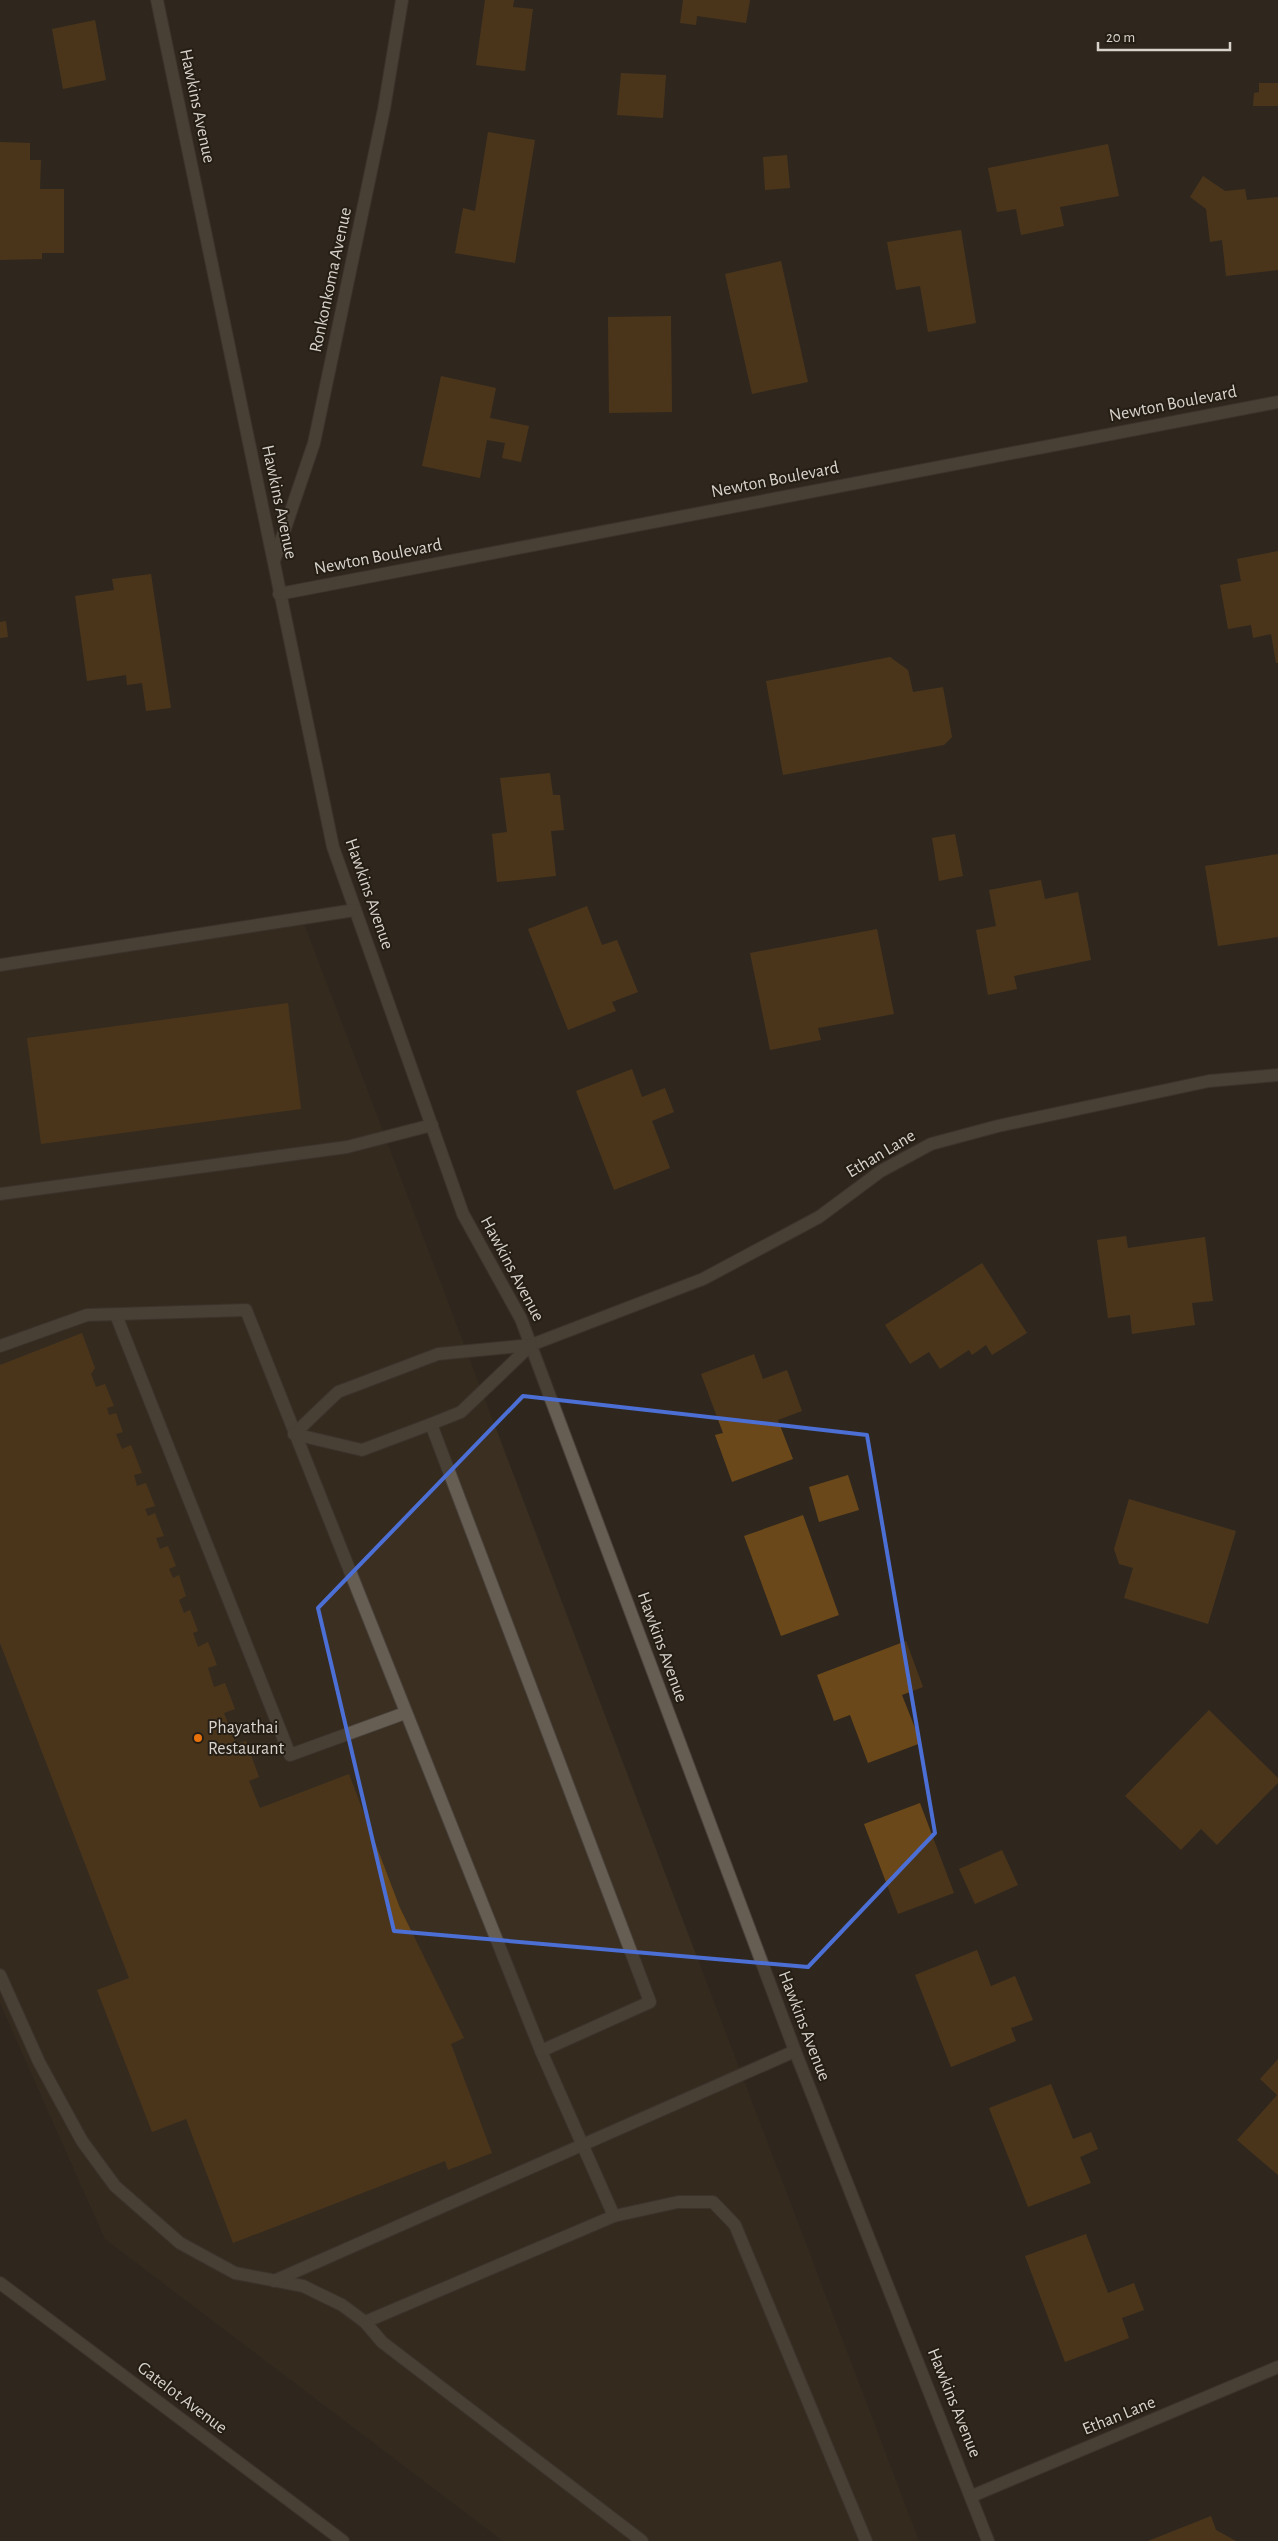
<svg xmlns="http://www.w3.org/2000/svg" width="1278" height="2541" font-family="'Alegreya Sans',sans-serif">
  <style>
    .built { fill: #3a2f21 }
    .building { fill: #6b481a }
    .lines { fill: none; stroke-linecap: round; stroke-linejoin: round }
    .minor-casing { stroke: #49423b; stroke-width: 14 }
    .minor { stroke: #665d53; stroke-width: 12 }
    .marked { fill: none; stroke: #4c6fd5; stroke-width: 4; stroke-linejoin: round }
    .food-dot { fill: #e8710a; stroke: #251e15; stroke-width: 2 }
    .labels { text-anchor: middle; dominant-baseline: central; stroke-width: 4; stroke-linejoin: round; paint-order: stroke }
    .street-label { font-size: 18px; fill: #d7d2cc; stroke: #251e15 }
    .poi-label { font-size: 18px; fill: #d7d2cc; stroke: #251e15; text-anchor: start }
  </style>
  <rect width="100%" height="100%" fill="#2f271e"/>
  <!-- built -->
  <path class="built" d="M300,913L919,2541H503L105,2239L0,2003V965Z"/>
  <!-- building -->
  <g class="building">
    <path d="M485,0H514L513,7L533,9L525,71L476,65Z"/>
    <path d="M683,0H750L746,23L697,16L696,25L680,23Z"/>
    <path d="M95,20L106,80L63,89L52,29Z"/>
    <path d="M621,73L666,75L663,118L617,115Z"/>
    <path d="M1259,83H1278V106H1253L1254,93L1259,92Z"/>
    <path d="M488,132L535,140L515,263L455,253L463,208L475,211Z"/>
    <path d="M0,142L30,143V160H41L40,189H64V253H42V259L0,260Z"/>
    <path d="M1108,144L1119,196L1060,207L1064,226L1021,235L1016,209L997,212L988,168Z"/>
    <path d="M787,155L790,188L765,190L763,157Z"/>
    <path d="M1203,176L1225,191L1245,189L1247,200L1278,197V270L1226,276L1222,240L1210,242L1206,209L1190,197Z"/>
    <path d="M961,230L976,323L928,332L920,286L896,290L887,242Z"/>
    <path d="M781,261L808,382L752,394L725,274Z"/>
    <path d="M671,316L672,412L609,413L608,317Z"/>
    <path d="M441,376L496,388L490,418L529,426L521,462L502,458L505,443L487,440L480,478L422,466Z"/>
    <path d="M1278,551V663H1276L1271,634L1253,638L1251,625L1228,629L1220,585L1241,581L1237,559Z"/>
    <path d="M151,574L171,708L146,711L142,683L127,685L126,675L87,681L75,596L114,590L112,579Z"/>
    <path d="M6,621L8,637L0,638V622Z"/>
    <path d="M890,657L908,670L913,692L943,687L952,737L944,745L783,775L766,681Z"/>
    <path d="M550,773L553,795H560L564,830L551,831L556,876L497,882L492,834L507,832L500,778Z"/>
    <path d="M955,834L963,876L939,881L932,838Z"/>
    <path d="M1278,854V937L1218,946L1205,866Z"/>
    <path d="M1041,880L1045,899L1078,892L1091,960L1014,976L1017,989L988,995L976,930L996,926L989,890Z"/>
    <path d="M587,906L602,945L617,940L638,992L612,1002L616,1011L568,1030L528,929Z"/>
    <path d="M877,929L894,1014L818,1028L821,1040L770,1050L750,953Z"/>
    <path d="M288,1003L301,1109L41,1144L27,1038Z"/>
    <path d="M632,1069L642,1097L665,1088L674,1112L652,1121L670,1168L614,1190L576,1091Z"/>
    <path d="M1126,1236L1128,1248L1205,1237L1213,1301L1192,1303L1195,1325L1132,1334L1130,1315L1108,1318L1097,1240Z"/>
    <path d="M982,1263L1027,1333L992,1355L986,1345L972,1355L969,1350L940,1369L929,1352L910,1364L885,1325Z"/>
    <path d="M82,1333L95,1368L91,1374L96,1387L105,1384L114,1406L107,1408L109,1415L116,1413L123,1432L116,1434L122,1449L131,1445L142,1473L134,1475L137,1486L146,1483L155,1506L145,1509L148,1516L155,1513L164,1536L156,1538L160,1549L168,1546L176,1566L169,1569L173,1578L179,1575L186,1596L179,1600L184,1613L190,1610L198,1631L193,1633L198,1647L208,1642L217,1665L208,1668L214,1687L225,1683L235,1709L224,1713L236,1744L246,1741L259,1777L249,1781L260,1808L349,1774L400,1908L464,2038L451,2044L492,2153L448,2170L445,2161L233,2243L186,2119L152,2132L97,1990L129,1978L0,1643V1365Z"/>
    <path d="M754,1354L763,1379L787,1370L802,1411L778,1420L793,1459L732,1482L715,1435L723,1433L701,1374Z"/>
    <path d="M848,1475L859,1510L819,1522L809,1487Z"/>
    <path d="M1129,1499L1236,1531L1208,1624L1124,1598L1133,1568L1119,1564L1114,1549Z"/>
    <path d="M803,1515L839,1615L781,1636L744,1536Z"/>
    <path d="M906,1641L923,1687L902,1695L921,1743L868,1763L850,1715L834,1721L817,1675Z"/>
    <path d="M1209,1710L1278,1778V1783L1217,1845L1201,1829L1181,1850L1125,1796Z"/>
    <path d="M920,1803L954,1893L898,1914L864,1824Z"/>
    <path d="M1002,1850L1018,1885L975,1904L959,1869Z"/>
    <path d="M977,1950L991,1986L1015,1976L1033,2020L1011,2028L1016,2041L951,2067L915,1975Z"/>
    <path d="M1278,2059V2175L1237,2140L1277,2095L1260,2079Z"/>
    <path d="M1051,2084L1073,2139L1091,2132L1098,2149L1080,2157L1091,2183L1028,2207L989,2108Z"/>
    <path d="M1086,2234L1108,2293L1134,2283L1144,2310L1122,2318L1129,2338L1065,2362L1025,2256Z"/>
    <path d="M1211,2516L1216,2530L1236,2541H1148Z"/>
  </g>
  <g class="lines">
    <defs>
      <g id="minor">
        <path d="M157,0L333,847L463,1214L521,1319L795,2051L988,2541"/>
        <path d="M274,561L314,443L384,109L402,0"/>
        <path d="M279,594L1278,402"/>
        <path d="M0,965L355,910"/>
        <path d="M0,1194L347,1147L432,1125"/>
        <path d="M116,1315L290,1755L405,1713"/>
        <path d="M0,1346L87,1315L246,1310L541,2051L614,2216L365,2322"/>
        <path d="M431,1424L650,2002L541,2051"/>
        <path d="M294,1434L338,1392L438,1354L531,1345L703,1279L819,1217L881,1171L931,1144L998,1126L1209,1081L1278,1075"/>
        <path d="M294,1434L362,1450L431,1424L461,1412L531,1345"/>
        <path d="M0,1975L39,2062L82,2141L115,2186L180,2243L235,2273L303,2286L342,2305L365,2322L382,2342L642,2541"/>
        <path d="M614,2216L678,2202H713L735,2225L866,2541"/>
        <path d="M274,2281L795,2051"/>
        <path d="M0,2283L343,2541"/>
        <path d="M972,2496L1278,2367"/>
      </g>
    </defs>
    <!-- minor casing -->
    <use href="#minor" class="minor-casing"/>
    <!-- minor -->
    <use href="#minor" class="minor"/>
  </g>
  <!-- marked area -->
  <path d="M0 0H1278V2541H0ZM523,1396L867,1435L935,1833L808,1967L394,1931L318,1608Z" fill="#2f271e" fill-opacity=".55" fill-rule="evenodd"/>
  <path class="marked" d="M523,1396L867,1435L935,1833L808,1967L394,1931L318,1608Z"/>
  <!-- markers -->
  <circle class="food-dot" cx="198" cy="1738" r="5"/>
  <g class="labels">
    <!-- street labels -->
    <g class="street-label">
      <text transform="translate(197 106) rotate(78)">Hawkins Avenue</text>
      <text transform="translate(331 280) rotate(-78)">Ronkonkoma Avenue</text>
      <text transform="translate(1173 404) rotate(-11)">Newton Boulevard</text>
      <text transform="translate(775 480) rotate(-11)">Newton Boulevard</text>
      <text transform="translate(279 502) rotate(78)">Hawkins Avenue</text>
      <text transform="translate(378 557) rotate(-11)">Newton Boulevard</text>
      <text transform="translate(369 894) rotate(71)">Hawkins Avenue</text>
      <text transform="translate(881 1154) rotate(-31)">Ethan Lane</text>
      <text transform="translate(512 1269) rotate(62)">Hawkins Avenue</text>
      <text transform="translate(662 1647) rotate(70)">Hawkins Avenue</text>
      <text transform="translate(804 2026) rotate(69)">Hawkins Avenue</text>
      <text transform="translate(182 2398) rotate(37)">Gatelot Avenue</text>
      <text transform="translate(954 2403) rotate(68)">Hawkins Avenue</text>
      <text transform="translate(1119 2416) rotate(-22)">Ethan Lane</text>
    </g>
    <!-- poi labels -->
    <g class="poi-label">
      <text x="208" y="1728">Phayathai<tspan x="208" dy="21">Restaurant</tspan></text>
    </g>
  </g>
  <!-- scale -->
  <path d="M1098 42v8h132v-8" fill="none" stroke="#d7d2cc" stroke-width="2.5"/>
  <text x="1106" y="42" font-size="15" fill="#d7d2cc" stroke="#251e15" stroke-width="4" paint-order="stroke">20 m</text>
</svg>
